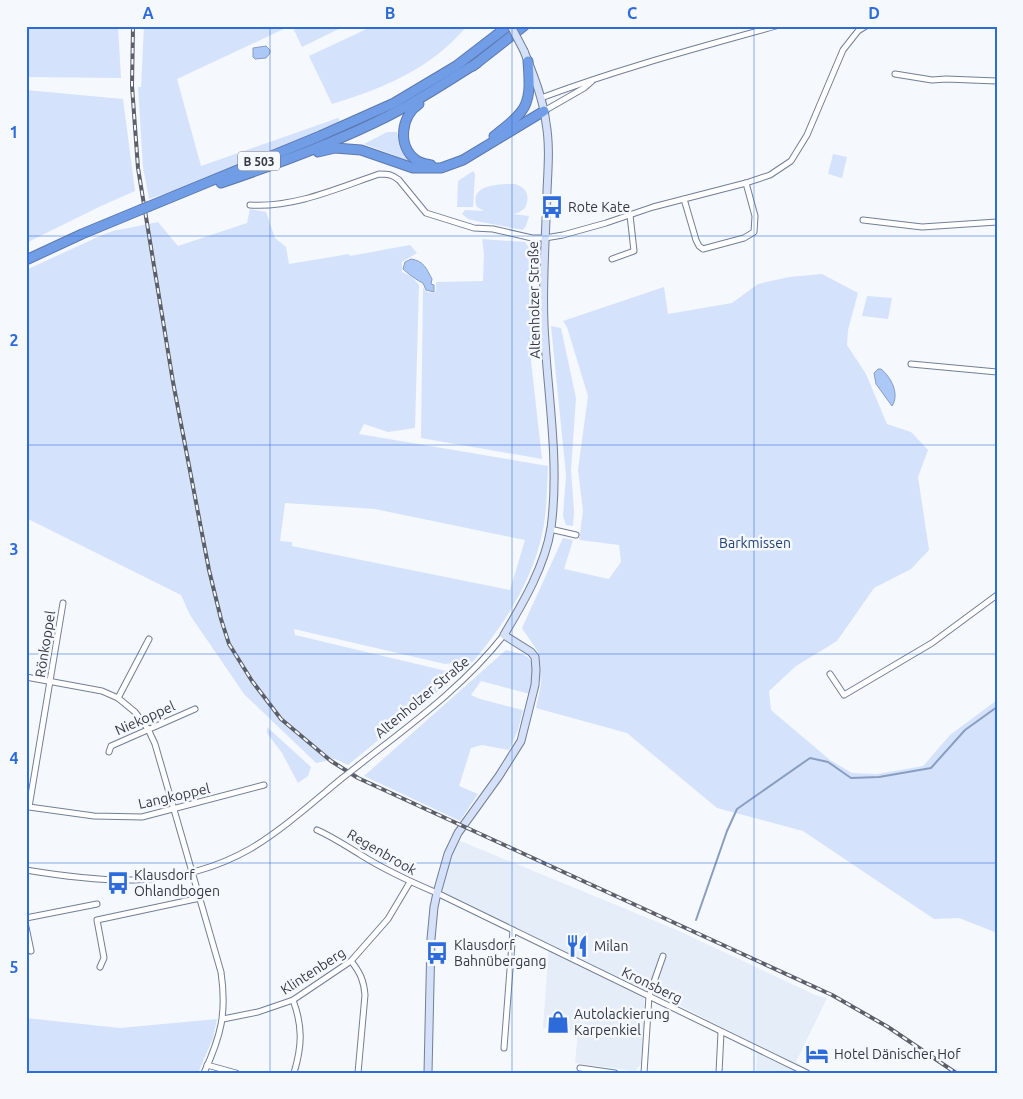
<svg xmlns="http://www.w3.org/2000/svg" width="1023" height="1099" font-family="Ubuntu,sans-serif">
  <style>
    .built { fill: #e5edf9 }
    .green { fill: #d4e3fb; fill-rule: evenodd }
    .water { fill: #acc8f6; stroke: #889dc0 }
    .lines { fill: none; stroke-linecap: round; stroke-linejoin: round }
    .stream { stroke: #889dc0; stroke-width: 2 }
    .street-casing { stroke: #727f95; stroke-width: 7 }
    .secondary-casing { stroke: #727f95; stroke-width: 9 }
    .highway-casing { stroke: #5c79ad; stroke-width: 11 }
    .street { stroke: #fff; stroke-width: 5 }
    .secondary { stroke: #d4e1f8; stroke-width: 7 }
    .highway { stroke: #719ce6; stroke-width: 9 }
    .rail-casing { stroke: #5b5f68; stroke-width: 4 }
    .rail { stroke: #f5f8fd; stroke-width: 2; stroke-dasharray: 5.5; stroke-linecap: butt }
    .street-bridge-casing { stroke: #727f95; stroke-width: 7; stroke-linecap: butt }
    .secondary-bridge-casing { stroke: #727f95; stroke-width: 9; stroke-linecap: butt }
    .highway-bridge-casing { stroke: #5c79ad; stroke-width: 11; stroke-linecap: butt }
    .street-bridge { stroke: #fff; stroke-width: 5 }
    .secondary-bridge { stroke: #d4e1f8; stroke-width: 7 }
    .highway-bridge { stroke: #719ce6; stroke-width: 9 }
    .grid { fill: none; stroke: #2c6bd9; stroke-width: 1; stroke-opacity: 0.55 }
    .labels { text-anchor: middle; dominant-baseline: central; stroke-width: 5; stroke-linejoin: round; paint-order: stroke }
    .shield { fill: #f5f8fd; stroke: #6e727b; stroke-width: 1 }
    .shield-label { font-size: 12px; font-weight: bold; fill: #343943 }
    .poi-label { font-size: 14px; fill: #343943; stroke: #f5f8fd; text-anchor: start }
    .street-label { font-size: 14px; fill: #343943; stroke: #f5f8fd }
    .park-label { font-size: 14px; fill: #22427a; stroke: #f5f8fd }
    .neatline { fill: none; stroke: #2c6bd9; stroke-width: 2 }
    .grid-label { font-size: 16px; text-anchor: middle; font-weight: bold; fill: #2c6bd9 }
  </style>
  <rect width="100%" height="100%" fill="#f5f8fd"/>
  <!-- built -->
  <path class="built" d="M458,840L679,931L815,995L827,998L796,1062L814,1073H756L757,1045L645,988L641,1064L635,1071L575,1063L578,1031L543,1028L549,944L444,892L442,885Z"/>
  <!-- green -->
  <g class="green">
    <path d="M26,26H118L121,78L26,77Z"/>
    <path d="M144,26H290L177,79L201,166L338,118L341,123L205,180L149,199L143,167L138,87H141Z"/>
    <path d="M302,26H345L302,47L294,30Z"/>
    <path d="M373,26H466V27C432,68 382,89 332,104L309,56Z"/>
    <path d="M26,90L123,99L135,191L101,206L26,243Z"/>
    <path d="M387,132H397L400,148L410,161L364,144Z"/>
    <path d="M833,154L847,157L842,178L828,174Z"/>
    <path d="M473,171L475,174L473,207H457L458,181Z"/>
    <path d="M515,184C528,188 530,197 525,208L518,213L513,214L529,216L526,226L523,230L476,221L468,219L462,214L465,210L484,211L477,207C468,184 500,184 515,184Z"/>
    <path d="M250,209L266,212L275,238L286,247L289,264L349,254L350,256L410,245L417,253L402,262V272L411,276L419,285L415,428L388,432L364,424L359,434L548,466C547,489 547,512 542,535C530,587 500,631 465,671L459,674L348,765L335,759L316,763L244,694L190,615L181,595L26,518V270L102,235L113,231L158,222L178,246L247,223ZM285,503L375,509L525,540L510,590L292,546V542L280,541ZM294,629L445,664L459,662L446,671L295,635Z"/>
    <path d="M482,239L525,242L532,252L533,281L531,361L542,459L421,438L423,288L427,292L434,293L436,291V282L483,281L484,254Z"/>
    <path d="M822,274L858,293L848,330L847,345L866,374L887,424L911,432L928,450L918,477L929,550L911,569L874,588L837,641L796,666L769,691L771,710L830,760L852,773L877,774L923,766L950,735L997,700V933L959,918L934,919L803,831L717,808L627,733L536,708L541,684L538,652L522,628L563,538L573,540L564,569L609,579L621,562L619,545L579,540L583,511L578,470L588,396L567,327L563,321L664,287L668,314L732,303L758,284L789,277Z"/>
    <path d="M867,296L892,298L888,319L862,316Z"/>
    <path d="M551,326L561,328L576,398L571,470L574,511L573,526L566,525L563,516L566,475Z"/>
    <path d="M506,650C512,652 520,653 526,656C537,661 531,684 530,694L481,681L471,695L480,699L523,710L518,730L509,750L482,745L471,748L459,786L478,794L460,821L364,776Z"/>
    <path d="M267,727L311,767L308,776L298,783L282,753L267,733Z"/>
    <path d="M26,1018L120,1028L217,1019L213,1038L198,1073H26Z"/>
  </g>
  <!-- water -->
  <g class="water">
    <path d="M266,46L270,50V53L266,58L255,59L253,57V48Z"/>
    <path d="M411,259C424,261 426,268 432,279L431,284L434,285V292L426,290L423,283C419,282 406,272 403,269L405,262Z"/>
    <path d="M878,369H881C891,377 900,394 892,406L876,384L874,373Z"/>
  </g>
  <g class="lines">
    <!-- stream -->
    <path class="stream" d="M696,920L727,831L737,809L810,758L828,762L851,778L879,777L931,768L965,730L997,707"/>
    <defs>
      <g id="street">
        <path d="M895,74L932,80L946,79L997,81"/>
        <path d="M541,98C618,69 697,48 776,26"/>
        <path d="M544,111L584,88L592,81"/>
        <path d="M684,199L696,240L699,246L703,249L744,238L754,232L755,216L746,183"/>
        <path d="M250,205C294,208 338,188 379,174C387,174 392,174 399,180L426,213L474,228L493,229L532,238H545L563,235L606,223L653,207L746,183L770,175L791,161L807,135L843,50L858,31L866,26"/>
        <path d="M863,220L922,227L997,222"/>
        <path d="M612,259L634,251L630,215"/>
        <path d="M911,364L997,372"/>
        <path d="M550,529L576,535"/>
        <path d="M63,603L29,807L94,816L142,817L264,785"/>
        <path d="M830,674L844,695L932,643L997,595"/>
        <path d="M26,677L102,691L118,698L135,712L148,729L155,744L221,972C227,1013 221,1036 204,1073"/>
        <path d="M118,698L149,639"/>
        <path d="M109,752L111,746L195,709"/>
        <path d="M359,765C411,724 462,688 504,635"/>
        <path d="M317,830C333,837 346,846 361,855C385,870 411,882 437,893L807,1073"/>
        <path d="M26,870C104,883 178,890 250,849C282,830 312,803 341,779"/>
        <path d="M26,918L97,904"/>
        <path d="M26,927L31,951"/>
        <path d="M351,961C360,972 364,981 365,995L358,1073"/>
        <path d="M100,967L104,958L97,920L200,898"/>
        <path d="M293,1000C303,1027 302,1046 294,1073"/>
        <path d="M223,1019L258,1012L293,1000L351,961L388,919L410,882"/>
        <path d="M504,1048L513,930"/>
        <path d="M207,1065L236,1073"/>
        <path d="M580,1068L615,1073"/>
        <path d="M644,1073L649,996L663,956"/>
        <path d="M719,1073L721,1032"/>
      </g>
      <path id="secondary" d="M428,1073L431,939L434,907L437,893L448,854L458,833L499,776L521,741L535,685L536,670L535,657L531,652L504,635C523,603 545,566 551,528C560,460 547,392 544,324C542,280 546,235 547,191C548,169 550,145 546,123C543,98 533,74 524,51"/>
      <g id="highway">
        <path d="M473,66L524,26"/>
        <path d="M419,104C401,116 397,146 416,160C420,163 426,164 431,165"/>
        <path d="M494,136C503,129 514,121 521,112C532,98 529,78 528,61"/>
        <path d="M318,152L335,148L361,150L413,168H441L463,160L544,111"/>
        <path d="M221,183C277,164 332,144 384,118C417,102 446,82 477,63"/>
        <path d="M150,206L320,136L394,103L456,66L508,26"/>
        <path d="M26,260L82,234L140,210"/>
      </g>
    </defs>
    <!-- street casing -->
    <use href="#street" class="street-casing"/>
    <!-- secondary casing -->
    <use href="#secondary" class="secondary-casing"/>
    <!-- highway casing -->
    <use href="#highway" class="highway-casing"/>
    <!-- street -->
    <use href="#street" class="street"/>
    <!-- secondary -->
    <use href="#secondary" class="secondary"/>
    <!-- highway -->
    <use href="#highway" class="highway"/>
    <defs>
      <path id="rail" d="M133,26L132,86L138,168L173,382L209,570L221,619L229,644L252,681L281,719L331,761L358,778L832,995L888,1027L956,1073"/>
    </defs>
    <!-- rail casing -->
    <use href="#rail" class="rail-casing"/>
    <!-- rail -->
    <use href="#rail" class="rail"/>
    <defs>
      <path id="street-bridge" d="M341,779L359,765"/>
      <path id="secondary-bridge" d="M511,26L524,51"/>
      <path id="highway-bridge" d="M140,210L150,206"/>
    </defs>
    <!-- street-bridge casing -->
    <use href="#street-bridge" class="street-bridge-casing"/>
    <!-- secondary-bridge casing -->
    <use href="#secondary-bridge" class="secondary-bridge-casing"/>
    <!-- highway-bridge casing -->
    <use href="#highway-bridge" class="highway-bridge-casing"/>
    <!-- street-bridge -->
    <use href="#street-bridge" class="street-bridge"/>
    <!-- secondary-bridge -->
    <use href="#secondary-bridge" class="secondary-bridge"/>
    <!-- highway-bridge -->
    <use href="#highway-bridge" class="highway-bridge"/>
  </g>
  <!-- grid -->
  <path class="grid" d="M270,26V1073M512,26V1073M754,26V1073M26,236H997M26,445H997M26,654H997M26,863H997"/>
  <!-- icons -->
  <defs>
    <symbol id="bus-bare" viewBox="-9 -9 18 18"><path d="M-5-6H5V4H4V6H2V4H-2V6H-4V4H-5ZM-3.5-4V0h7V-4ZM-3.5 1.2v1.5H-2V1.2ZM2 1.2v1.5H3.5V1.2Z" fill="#2c6bd9" stroke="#f5f8fd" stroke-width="2.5" paint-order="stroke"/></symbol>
    <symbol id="restaurant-bare" viewBox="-9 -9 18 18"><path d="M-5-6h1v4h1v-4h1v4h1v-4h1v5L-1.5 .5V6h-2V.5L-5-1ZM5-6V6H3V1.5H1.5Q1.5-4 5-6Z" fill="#2c6bd9" stroke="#f5f8fd" stroke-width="2.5" paint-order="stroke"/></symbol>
    <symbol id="shop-bare" viewBox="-9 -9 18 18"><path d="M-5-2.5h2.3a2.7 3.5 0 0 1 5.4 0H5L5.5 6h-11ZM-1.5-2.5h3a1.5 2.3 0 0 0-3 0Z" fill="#2c6bd9" stroke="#f5f8fd" stroke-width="2.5" paint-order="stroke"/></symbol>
    <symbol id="hotel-bare" viewBox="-9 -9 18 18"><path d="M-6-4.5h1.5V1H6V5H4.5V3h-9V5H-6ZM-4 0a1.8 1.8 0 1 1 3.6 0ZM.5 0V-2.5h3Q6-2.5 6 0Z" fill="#2c6bd9" stroke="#f5f8fd" stroke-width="2.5" paint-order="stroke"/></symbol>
  </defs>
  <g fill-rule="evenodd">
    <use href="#bus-bare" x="536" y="191" width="32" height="32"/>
    <use href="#bus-bare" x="102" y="867" width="32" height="32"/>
    <use href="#restaurant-bare" x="561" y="930" width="32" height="32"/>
    <use href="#bus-bare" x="421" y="937" width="32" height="32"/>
    <use href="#shop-bare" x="542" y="1006" width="32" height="32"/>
    <use href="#hotel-bare" x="801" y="1038" width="32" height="32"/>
  </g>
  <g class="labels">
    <!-- shield labels -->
    <rect class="shield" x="238" y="151.5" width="42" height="19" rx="4"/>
    <g class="shield-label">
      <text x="259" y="161">B 503</text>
    </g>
    <!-- poi labels -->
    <g class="poi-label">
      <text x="568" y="207">Rote Kate</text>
      <text x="134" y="875">Klausdorf<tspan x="134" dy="16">Ohlandbogen</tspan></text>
      <text x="454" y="945">Klausdorf<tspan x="454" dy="16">Bahnübergang</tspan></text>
      <text x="594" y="946">Milan</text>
      <text x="574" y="1014">Autolackierung<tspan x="574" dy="16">Karpenkiel</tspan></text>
      <text x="834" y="1054">Hotel Dänischer Hof</text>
    </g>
    <!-- street labels -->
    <g class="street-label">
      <text transform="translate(534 300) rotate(-91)">Altenholzer Straße</text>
      <text transform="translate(45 644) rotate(-81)">Rönkoppel</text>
      <text transform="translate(422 697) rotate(-40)">Altenholzer Straße</text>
      <text transform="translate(145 718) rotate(-24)">Niekoppel</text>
      <text transform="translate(174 796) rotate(-13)">Langkoppel</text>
      <text transform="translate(382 852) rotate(30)">Regenbrook</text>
      <text transform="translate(313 971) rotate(-33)">Klintenberg</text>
      <text transform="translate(652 985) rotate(26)">Kronsberg</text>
    </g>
    <!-- park labels -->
    <g class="park-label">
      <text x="755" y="543">Barkmissen</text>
    </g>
  </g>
  <!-- border -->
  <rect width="1023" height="1099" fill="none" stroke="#f5f8fd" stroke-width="55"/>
  <rect x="28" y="28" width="968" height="1044" class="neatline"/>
  <g class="grid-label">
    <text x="148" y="19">A</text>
    <text x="390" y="19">B</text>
    <text x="632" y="19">C</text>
    <text x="874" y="19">D</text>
    <text x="14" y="138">1</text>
    <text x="14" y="346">2</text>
    <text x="14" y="555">3</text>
    <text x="14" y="764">4</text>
    <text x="14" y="973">5</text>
  </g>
</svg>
